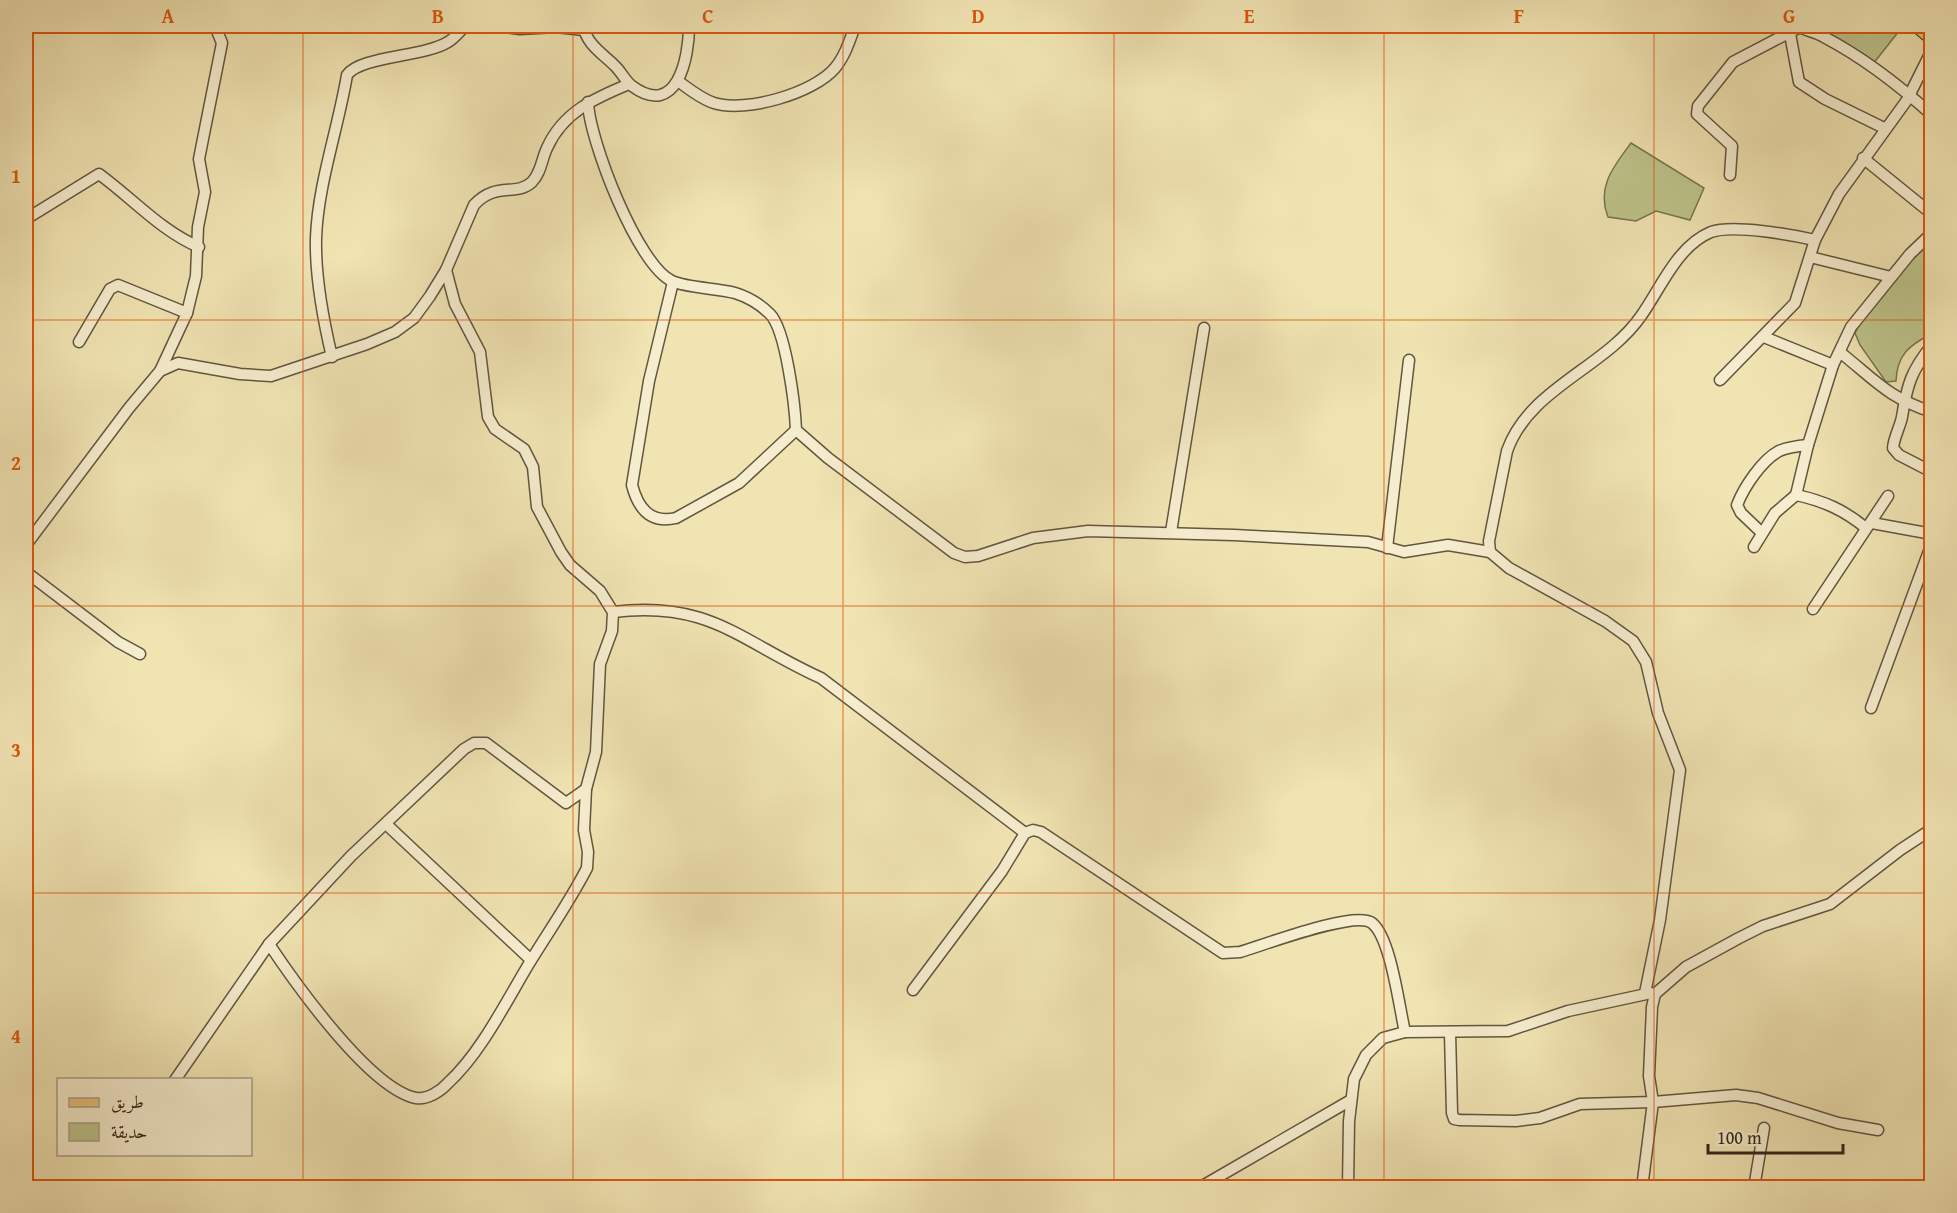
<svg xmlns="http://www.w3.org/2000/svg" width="1957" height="1213" font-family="'Gentium Book Plus',Amiri,serif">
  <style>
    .green { fill: #bdc38a; stroke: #777452; stroke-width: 1.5 }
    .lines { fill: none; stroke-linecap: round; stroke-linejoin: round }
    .minor-casing { stroke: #615641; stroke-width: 13 }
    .major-casing { stroke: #31261b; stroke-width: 16 }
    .minor { stroke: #f6edce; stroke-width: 10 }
    .major { stroke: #e8c27a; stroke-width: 14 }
    .grid { fill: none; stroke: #df560d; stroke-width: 1.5; stroke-opacity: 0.55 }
    .neatline { fill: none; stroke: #df560d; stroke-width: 2 }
    .grid-label { font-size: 20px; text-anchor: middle; font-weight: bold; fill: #df560d }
  </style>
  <rect width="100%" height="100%" fill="#f1e4b3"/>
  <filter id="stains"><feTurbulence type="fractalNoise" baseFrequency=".00333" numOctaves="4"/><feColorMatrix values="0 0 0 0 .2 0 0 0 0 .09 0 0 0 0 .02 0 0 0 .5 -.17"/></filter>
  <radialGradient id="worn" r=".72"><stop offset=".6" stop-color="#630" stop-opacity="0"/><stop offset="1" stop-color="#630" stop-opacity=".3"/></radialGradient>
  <!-- green -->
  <g class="green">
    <path d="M1815,26H1903L1873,64Z"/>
    <path d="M1631,143L1704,188L1690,220L1656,211L1636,221L1608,217C1596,187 1614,166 1631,143Z"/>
    <path d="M1931,239V334C1910,345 1897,354 1896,381L1886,382L1860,345L1855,333C1873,298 1902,266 1931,239Z"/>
  </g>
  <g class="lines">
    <defs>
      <g id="minor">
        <path d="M497,26L520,29L556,27L584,30"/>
        <path d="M584,26C585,43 603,54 614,65C621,71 625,81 632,86C677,119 689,58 689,26"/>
        <path d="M1798,26C1806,31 1816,32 1824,37C1862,57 1900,86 1932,115"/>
        <path d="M1790,34L1799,82L1825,99L1884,128"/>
        <path d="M678,81C689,89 701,99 714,103C746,113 814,93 835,68C845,56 850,40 855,26"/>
        <path d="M588,102C589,140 638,266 672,281C687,288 717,288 735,293C748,297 761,305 770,314C786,330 795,406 796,430L828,458L954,553L965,557L978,556L1033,538L1088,531L1234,535L1368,542L1404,552L1448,545L1490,552"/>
        <path d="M1863,158L1932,214"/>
        <path d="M1730,175L1732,146L1697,114L1698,106L1733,62L1800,27"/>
        <path d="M26,219L99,174C132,198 161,231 199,247"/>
        <path d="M1810,257L1891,277"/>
        <path d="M673,282L649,381L632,485C638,508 650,524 676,518L739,483L796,430"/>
        <path d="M1764,337L1833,365"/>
        <path d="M79,342L110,289L118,285L187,313"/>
        <path d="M1932,345C1911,371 1907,385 1902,417C1900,427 1894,437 1893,448L1899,455L1932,472"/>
        <path d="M1841,353C1875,380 1887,397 1932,412"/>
        <path d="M332,357C323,319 315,277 316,238C318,184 338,129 347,75C360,56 424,57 448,42C455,38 460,31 465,26"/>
        <path d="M160,371L187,313L196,276L198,227L205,192L199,159L222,43L215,26"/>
        <path d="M1720,380L1795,303L1815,240"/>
        <path d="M1872,523L1932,534"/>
        <path d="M1866,528C1844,510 1824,501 1796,495L1808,445L1833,365L1851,327L1910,254L1932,233"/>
        <path d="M1171,532L1204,328"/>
        <path d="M1762,533L1741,513L1737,505C1744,487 1762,460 1779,451C1788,447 1798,446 1808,445"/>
        <path d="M26,545L129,408L160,371L178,363L240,374L271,376L367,344L395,332L414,318L430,296L446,270L474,205C496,181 516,197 532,182C541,173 542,158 547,148C563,112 595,98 629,84"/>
        <path d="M1754,547L1775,513L1796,495"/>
        <path d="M1387,548L1409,360"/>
        <path d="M26,572L118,642L140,654"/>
        <path d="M1813,609L1888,496"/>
        <path d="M613,612C710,600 741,642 821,678L1025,833"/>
        <path d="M1871,708L1932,543"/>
        <path d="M386,824L531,960"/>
        <path d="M269,944C295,983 370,1089 416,1098C427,1100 441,1091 448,1083C481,1053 507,1000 530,962C549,931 570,901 587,868L588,852L584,830L586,789L596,752L600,664L612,631L613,612L600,591L570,565L561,552L537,507L533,467L524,449L495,429L488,417L480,352L455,304L446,270"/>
        <path d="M913,990L1002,871L1025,833L1033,830L1041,832L1223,953L1240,952C1264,945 1355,910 1372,923C1391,938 1399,1007 1405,1032"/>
        <path d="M1645,993L1660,920L1680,770L1658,713L1646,662L1633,641L1605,621L1509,568L1490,552L1489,541L1507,451C1529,388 1605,368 1641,316C1661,288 1677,246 1711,232C1733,224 1792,235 1815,240L1839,194L1907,100L1932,50"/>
        <path d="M1450,1032L1452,1113L1454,1119L1459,1120L1516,1121L1540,1118L1580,1104L1653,1102L1736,1095L1758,1098L1838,1123L1878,1130"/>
        <path d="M175,1080L269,944L351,856L464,749L474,743H486L566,803L586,789"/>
        <path d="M1199,1188L1351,1100"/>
        <path d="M1348,1188L1349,1121L1354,1079L1366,1055L1383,1038L1405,1032L1508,1031L1568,1011L1651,993"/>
        <path d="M1642,1188L1653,1102L1649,1076L1652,1007L1655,994L1686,967L1739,938L1763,926L1830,904L1900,850L1932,829"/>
        <path d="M1754,1188L1764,1128"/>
      </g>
      <path id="major" d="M1918,26L1932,38"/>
    </defs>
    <!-- minor casing -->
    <use href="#minor" class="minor-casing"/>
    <!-- major casing -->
    <use href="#major" class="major-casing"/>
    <!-- minor -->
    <use href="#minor" class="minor"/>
    <!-- major -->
    <use href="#major" class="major"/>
  </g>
  <!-- grid -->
  <path class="grid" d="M303,26V1188M573,26V1188M843,26V1188M1114,26V1188M1384,26V1188M1654,26V1188M26,320H1932M26,606H1932M26,893H1932"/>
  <!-- margin -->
  <rect width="1957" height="1213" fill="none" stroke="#f1e4b3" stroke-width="66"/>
  <!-- legend -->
  <rect x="57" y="1078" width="195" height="78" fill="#f6edce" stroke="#a79d86" stroke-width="1.5"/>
  <rect x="69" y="1098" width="30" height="9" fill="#e8c27a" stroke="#a79d86" stroke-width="1.5"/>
  <text x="111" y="1108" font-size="18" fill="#31261b">طريق</text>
  <rect x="69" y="1123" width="30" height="18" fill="#bdc38a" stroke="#a79d86" stroke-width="1.5"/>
  <text x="111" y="1138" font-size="18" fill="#31261b">حديقة</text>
  <!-- scale -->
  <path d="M1708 1144v9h135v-9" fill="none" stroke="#31261b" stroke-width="3"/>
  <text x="1717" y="1144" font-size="18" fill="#31261b" stroke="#f6edce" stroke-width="4.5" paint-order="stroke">100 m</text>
  <rect x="33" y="33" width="1891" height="1147" class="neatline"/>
  <g class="grid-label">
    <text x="168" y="23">A</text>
    <text x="438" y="23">B</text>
    <text x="708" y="23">C</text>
    <text x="978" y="23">D</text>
    <text x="1249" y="23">E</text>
    <text x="1519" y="23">F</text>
    <text x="1789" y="23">G</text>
    <text x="16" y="183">1</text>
    <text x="16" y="470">2</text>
    <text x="16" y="757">3</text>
    <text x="16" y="1043">4</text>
  </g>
  <rect width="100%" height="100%" filter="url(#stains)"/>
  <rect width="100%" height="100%" fill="url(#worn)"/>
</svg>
